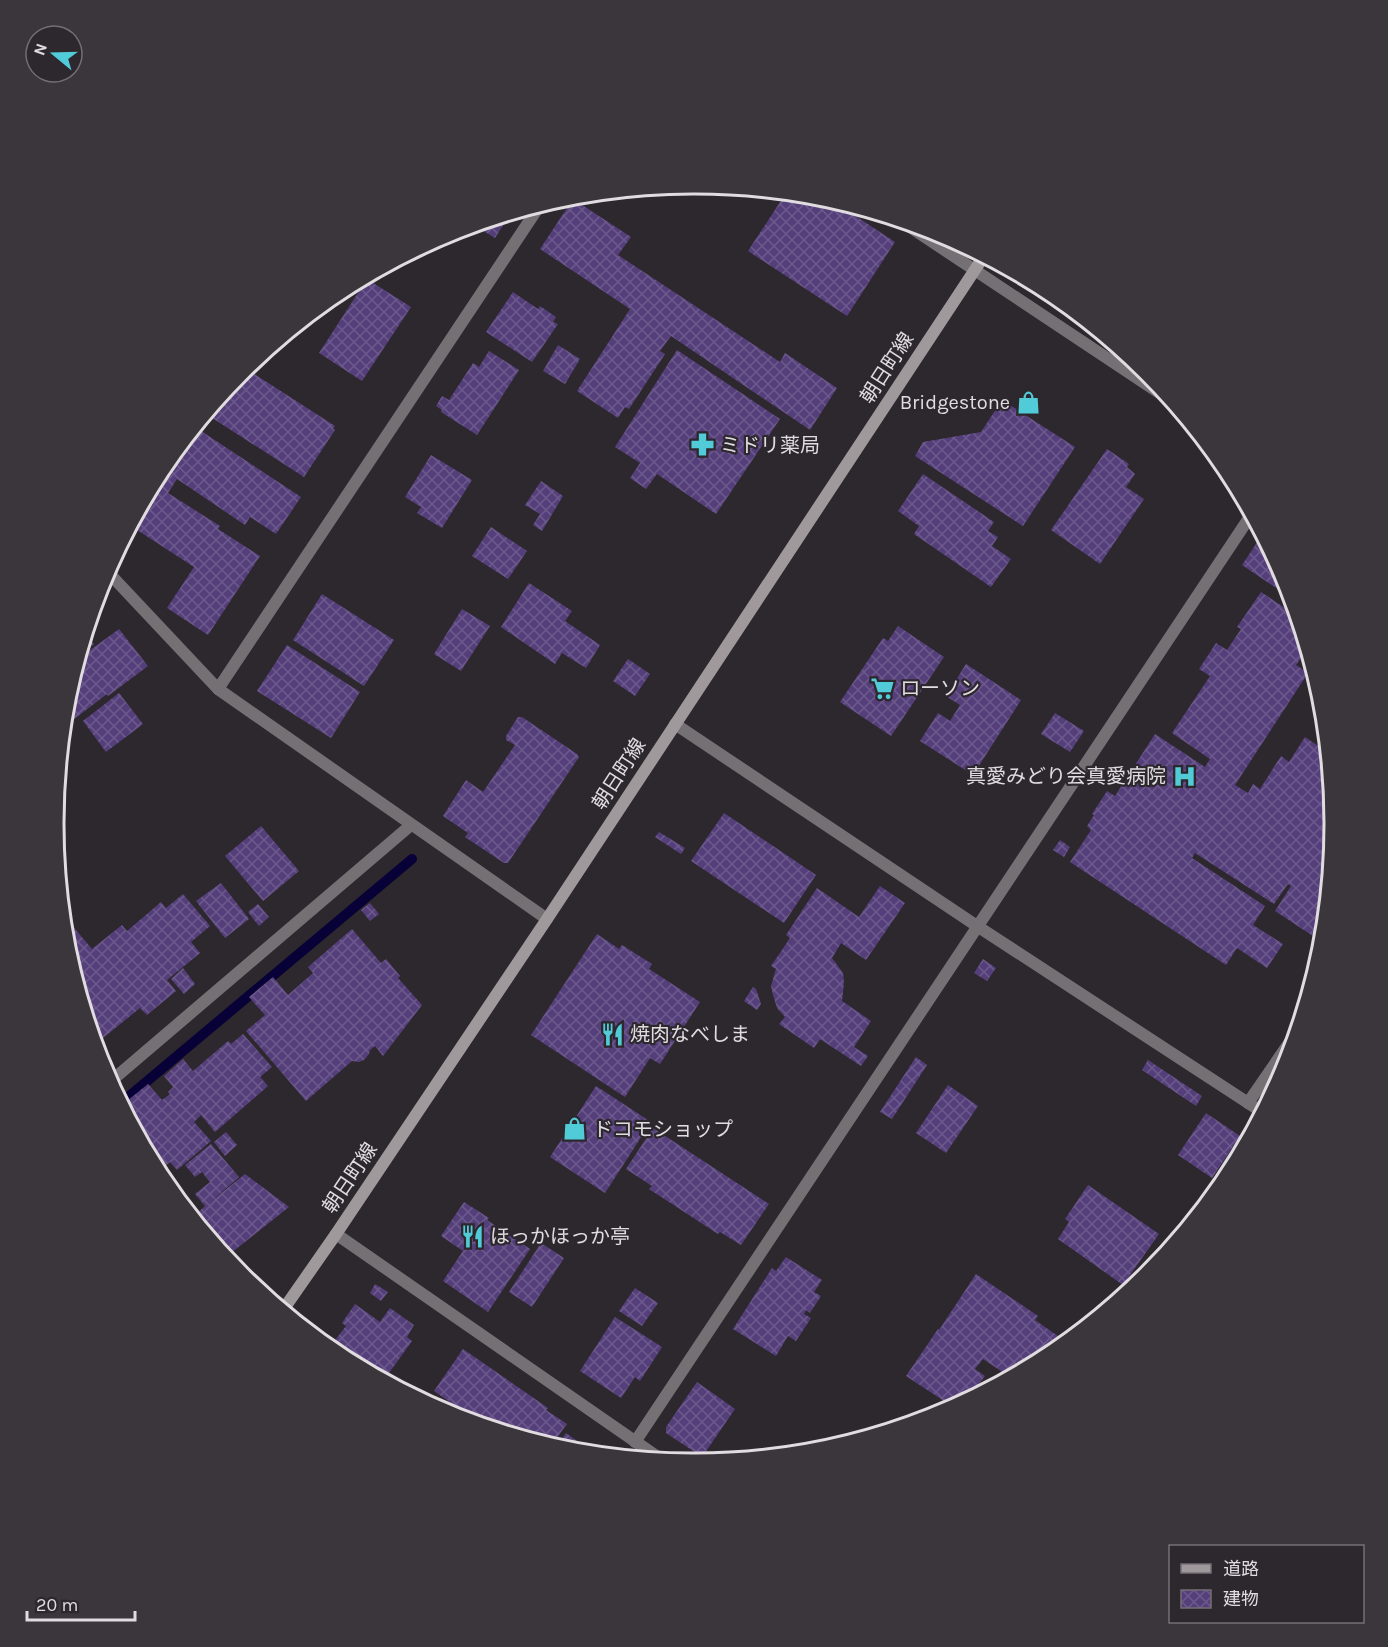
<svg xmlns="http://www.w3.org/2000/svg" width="1388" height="1647" font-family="Karla,'Noto Sans JP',sans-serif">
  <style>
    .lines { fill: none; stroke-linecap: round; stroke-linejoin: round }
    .stream { stroke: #080137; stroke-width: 10 }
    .building { fill: url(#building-cross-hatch) }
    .street { stroke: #757073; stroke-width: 12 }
    .secondary { stroke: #a0999c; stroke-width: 12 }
    .labels { text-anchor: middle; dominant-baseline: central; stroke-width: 4.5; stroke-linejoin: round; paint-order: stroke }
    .street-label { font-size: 20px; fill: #e0dce0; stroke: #2d272e }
    .poi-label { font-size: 20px; fill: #e0dce0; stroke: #2d272e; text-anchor: start }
    .rim { fill: none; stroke: #e0dce0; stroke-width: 3 }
  </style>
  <defs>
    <pattern id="building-cross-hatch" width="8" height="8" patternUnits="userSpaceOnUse" patternTransform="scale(1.5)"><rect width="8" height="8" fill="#553f7b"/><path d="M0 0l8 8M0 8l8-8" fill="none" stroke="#6d5a8d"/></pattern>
  </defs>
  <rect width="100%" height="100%" fill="#2d272e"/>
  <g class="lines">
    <!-- stream -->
    <path class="stream" d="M121,1103L412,859"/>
  </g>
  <!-- building -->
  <g class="building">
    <path d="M786,193L819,196L830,199L895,242L847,316L748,251Z"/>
    <path d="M573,199L631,237L618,255L780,362L785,353L837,388L810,430L671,336L660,351L665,354L629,409L625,407L618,418L577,391L630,309L540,249Z"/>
    <path d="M502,216L507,219L495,238L477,227L473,233L464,228Z"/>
    <path d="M367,279L411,307L362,381L319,353Z"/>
    <path d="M513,292L538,309L540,306L556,317L553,322L558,324L532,362L486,332Z"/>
    <path d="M558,345L580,359L565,384L543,371Z"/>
    <path d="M677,350L780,419L716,514L657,474L646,489L630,478L640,463L615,447Z"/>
    <path d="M489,351L519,370L477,435L441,412L442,410L436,406L442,396L449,400L473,363L479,367Z"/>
    <path d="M245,368L335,426L333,429L335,430L304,477L206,414Z"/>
    <path d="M1002,400L1075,447L1023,526L915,456L923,442L981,432Z"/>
    <path d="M195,427L301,497L276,534L250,517L245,525L177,479L168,493L220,526L218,529L260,556L208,635L167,608L194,567L131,526L162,468Z"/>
    <path d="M1107,449L1129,464L1127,467L1135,474L1126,487L1144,499L1100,564L1051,530Z"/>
    <path d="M431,455L472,480L442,528L417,513L421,507L405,497Z"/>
    <path d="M923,474L994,522L988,531L998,537L992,546L1011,559L991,587L914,534L919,526L898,511Z"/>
    <path d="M541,481L563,496L542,531L533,525L540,514L525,505Z"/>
    <path d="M491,527L527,551L508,579L472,556Z"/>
    <path d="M1262,535L1285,579L1291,598L1242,565Z"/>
    <path d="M529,583L572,611L565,621L600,645L586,668L562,653L555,664L501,627Z"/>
    <path d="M1261,592L1297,616L1308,653L1306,651L1296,665L1308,673L1235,785L1248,793L1253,784L1260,789L1281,756L1289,762L1305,737L1327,752L1334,824L1322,942L1275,911L1291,886L1288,884L1274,904L1195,853L1192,858L1265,906L1253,925L1283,944L1267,968L1237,948L1226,965L1070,862L1091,830L1087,826L1094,815L1092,814L1107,791L1115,796L1155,734L1205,767L1210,759L1172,733L1210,676L1199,669L1216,643L1227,650L1241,629L1237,627Z"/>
    <path d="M322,594L394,640L364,686L293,640Z"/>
    <path d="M462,609L490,626L461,671L434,654Z"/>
    <path d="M898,626L944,657L891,736L840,702L883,638L888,641Z"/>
    <path d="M119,629L148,666L108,696L107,694L69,723L65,717L66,698L78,659Z"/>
    <path d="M86,634L94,644L79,657Z"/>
    <path d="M287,645L360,692L331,738L257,691Z"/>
    <path d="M628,659L650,674L635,696L613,681Z"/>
    <path d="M966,664L1021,700L973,775L920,741L938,713L950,721L960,705L946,696Z"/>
    <path d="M119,693L143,724L106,752L83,721Z"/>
    <path d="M1055,713L1084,731L1070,752L1041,734Z"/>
    <path d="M518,717H522L577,754L579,757L508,863H504L465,837L468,833L443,816L466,780L483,792L515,745L506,740V736Z"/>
    <path d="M724,813L816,875L784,923L691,861Z"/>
    <path d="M261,826L299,871L263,901L225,856Z"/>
    <path d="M659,832L685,848L681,854L655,837Z"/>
    <path d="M1060,840L1070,847L1064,857L1053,850Z"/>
    <path d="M221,883L249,919L225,938L196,901Z"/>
    <path d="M880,886L905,903L866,960L841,943L832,958L843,973L844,983L842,1001L871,1021L854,1047L868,1056L861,1066L820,1039L814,1048L779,1024L785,1017L777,1008L773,995L771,986L776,969L771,966L790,938L786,935L817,888L859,917Z"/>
    <path d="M183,894L210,926L191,942L200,953L167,980L176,991L147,1015L140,1008L97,1043L94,1040L66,948L63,918L65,917L92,949L122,925L127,931L161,902L166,908Z"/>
    <path d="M370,903L379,914L370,921L361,910Z"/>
    <path d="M258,904L269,917L259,926L248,912Z"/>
    <path d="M352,929L381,963L386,959L400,976L398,978L422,1005L383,1056L375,1046L370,1050L369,1054L364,1060L359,1062L352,1061L306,1101L246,1031L265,1015L249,997L273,977L288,995L313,973L308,967Z"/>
    <path d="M597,934L619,949L622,945L652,964L649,969L700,1002L660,1064L650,1058L625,1097L531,1035Z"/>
    <path d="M983,959L996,968L987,981L974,973Z"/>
    <path d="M183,968L195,984L184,994L171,979Z"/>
    <path d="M753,987L756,989L761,1004L757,1010L744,1001Z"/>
    <path d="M243,1034L272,1067L260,1077L268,1086L215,1132L201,1115L194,1122L211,1141L177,1170L170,1162L158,1172L122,1105L148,1084L162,1100L170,1094L168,1092L173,1087L164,1076L183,1059L193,1071L228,1041L231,1044Z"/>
    <path d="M916,1057L927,1065L892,1119L880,1112Z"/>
    <path d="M1148,1060L1202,1096L1196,1106L1142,1070Z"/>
    <path d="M948,1085L978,1106L946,1153L916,1133Z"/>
    <path d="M596,1086L651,1122L605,1193L550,1157Z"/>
    <path d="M1206,1113L1240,1136L1212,1178L1178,1155Z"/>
    <path d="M653,1128L769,1204L741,1245L720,1232L718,1234L649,1189L652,1186L626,1169Z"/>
    <path d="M226,1132L237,1145L225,1156L214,1142Z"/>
    <path d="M1244,1139L1247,1141L1226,1179L1217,1190L1215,1189L1224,1175L1221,1173Z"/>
    <path d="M211,1144L239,1177L209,1203L245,1174L289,1207L226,1257L193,1217L205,1206L195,1194L210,1182L202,1172L195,1177L185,1165Z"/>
    <path d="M1088,1185L1159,1234L1123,1285L1058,1239L1069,1222L1065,1219Z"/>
    <path d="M464,1202L489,1218L487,1220L530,1249L488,1312L443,1281L463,1251L441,1236Z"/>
    <path d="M541,1243L564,1258L532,1307L509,1292Z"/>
    <path d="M786,1257L822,1280L814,1292L821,1296L810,1313L806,1310L804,1314L811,1318L796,1341L788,1336L776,1356L733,1329L772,1268L776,1271Z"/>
    <path d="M976,1274L1038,1316L1035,1320L1058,1336L1041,1360L1010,1377L983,1359L975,1369L985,1376L975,1389L981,1392L953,1407L906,1376L938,1329L939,1330Z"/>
    <path d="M375,1284L388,1292L381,1301L370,1293Z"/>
    <path d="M635,1288L658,1303L642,1326L619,1311Z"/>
    <path d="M355,1304L380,1322L390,1308L414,1325L407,1337L412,1341L384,1380L344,1358L329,1348L346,1326L342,1323Z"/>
    <path d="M615,1317L662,1347L640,1381L635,1377L621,1398L580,1371Z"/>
    <path d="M463,1349L548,1408L546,1410L567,1424L551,1446L483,1425L434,1391Z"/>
    <path d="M697,1382L735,1409L702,1457L666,1433V1427Z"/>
    <path d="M426,1395L441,1406L438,1409L422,1400Z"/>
    <path d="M566,1433L595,1454L569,1451L556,1447Z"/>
  </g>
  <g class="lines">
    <!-- street -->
    <g class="street">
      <path d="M901,221L1170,400"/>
      <path d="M107,571L218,689L547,919"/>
      <path d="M218,689L540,205"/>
      <path d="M675,724L977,926L1262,1112"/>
      <path d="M110,1082L411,825"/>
      <path d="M1248,1103L1296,1033"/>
      <path d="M336,1234L662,1460"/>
      <path d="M635,1442L1251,515"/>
    </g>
    <!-- secondary -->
    <path class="secondary" d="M283,1310L336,1234L547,919L984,256"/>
  </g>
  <!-- icons -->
  <defs>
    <symbol id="shop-bare" viewBox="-9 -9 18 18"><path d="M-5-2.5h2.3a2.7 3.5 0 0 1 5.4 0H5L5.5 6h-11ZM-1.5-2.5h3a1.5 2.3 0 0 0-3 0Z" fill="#52cbd8" stroke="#2d272e" stroke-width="2.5" paint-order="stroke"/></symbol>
    <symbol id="pharmacy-bare" viewBox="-9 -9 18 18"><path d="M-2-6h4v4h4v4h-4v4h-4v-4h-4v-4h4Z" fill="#52cbd8" stroke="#2d272e" stroke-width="2.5" paint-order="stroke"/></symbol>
    <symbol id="supermarket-bare" viewBox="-9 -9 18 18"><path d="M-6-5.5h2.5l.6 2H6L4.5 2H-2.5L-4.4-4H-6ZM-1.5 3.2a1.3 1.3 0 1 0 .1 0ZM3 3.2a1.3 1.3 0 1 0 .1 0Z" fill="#52cbd8" stroke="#2d272e" stroke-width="2.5" paint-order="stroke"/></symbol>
    <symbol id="hospital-bare" viewBox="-9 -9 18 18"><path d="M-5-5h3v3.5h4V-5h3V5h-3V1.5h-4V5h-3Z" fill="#52cbd8" stroke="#2d272e" stroke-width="2.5" paint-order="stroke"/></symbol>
    <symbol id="restaurant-bare" viewBox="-9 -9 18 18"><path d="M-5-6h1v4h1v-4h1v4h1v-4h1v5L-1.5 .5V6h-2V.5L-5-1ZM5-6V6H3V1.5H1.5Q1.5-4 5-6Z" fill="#52cbd8" stroke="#2d272e" stroke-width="2.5" paint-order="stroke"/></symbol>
  </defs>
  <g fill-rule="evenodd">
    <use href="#shop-bare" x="1012" y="386" width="33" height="33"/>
    <use href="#pharmacy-bare" x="686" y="428" width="33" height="33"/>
    <use href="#supermarket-bare" x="866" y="672" width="33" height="33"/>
    <use href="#hospital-bare" x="1168" y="760" width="33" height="33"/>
    <use href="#restaurant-bare" x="596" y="1018" width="33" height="33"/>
    <use href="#shop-bare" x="558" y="1112" width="33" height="33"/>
    <use href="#restaurant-bare" x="456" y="1220" width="33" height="33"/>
  </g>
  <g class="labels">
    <!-- street labels -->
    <g class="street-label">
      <text transform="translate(887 368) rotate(-57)">朝日町線</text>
      <text transform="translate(619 774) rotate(-57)">朝日町線</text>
      <text transform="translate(350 1178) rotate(-56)">朝日町線</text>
    </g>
    <!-- poi labels -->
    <g class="poi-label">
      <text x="1010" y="402" text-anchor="end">Bridgestone</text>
      <text x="720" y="445">ミドリ薬局</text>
      <text x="900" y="688">ローソン</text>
      <text x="1166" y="776" text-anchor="end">真愛みどり会真愛病院</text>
      <text x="630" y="1034">焼肉なべしま</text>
      <text x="593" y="1129">ドコモショップ</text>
      <text x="490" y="1236">ほっかほっか亭</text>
    </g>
  </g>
  <!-- crop -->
  <path d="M0 0H1388V1647H0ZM693 194H695A629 629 0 0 1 1324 823V824A629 629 0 0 1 695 1453H693A629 629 0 0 1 64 824V823A629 629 0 0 1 693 194Z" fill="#3b353c" fill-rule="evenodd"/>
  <path class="rim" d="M693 194H695A629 629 0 0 1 1324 823V824A629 629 0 0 1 695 1453H693A629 629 0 0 1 64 824V823A629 629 0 0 1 693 194Z"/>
  <!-- legend -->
  <rect x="1169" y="1545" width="195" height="78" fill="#2d272e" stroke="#756f75" stroke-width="1.5"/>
  <rect x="1181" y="1564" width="30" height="9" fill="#a0999c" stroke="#756f75" stroke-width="1.5"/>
  <text x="1223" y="1575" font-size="18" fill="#e0dce0">道路</text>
  <rect x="1181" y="1590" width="30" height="18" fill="url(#building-cross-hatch)" stroke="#756f75" stroke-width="1.5"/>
  <text x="1223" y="1605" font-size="18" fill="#e0dce0">建物</text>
  <!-- north arrow -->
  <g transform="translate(54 54) rotate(289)"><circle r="28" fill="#2d272e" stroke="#756f75" stroke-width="1.5"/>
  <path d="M0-4.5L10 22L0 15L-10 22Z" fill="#52cbd8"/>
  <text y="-9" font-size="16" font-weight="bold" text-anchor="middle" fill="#e0dce0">N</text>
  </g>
  <!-- scale -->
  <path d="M27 1611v9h108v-9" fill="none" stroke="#e0dce0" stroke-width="3"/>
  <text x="36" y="1611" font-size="18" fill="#e0dce0" stroke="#2d272e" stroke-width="4.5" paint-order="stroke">20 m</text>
</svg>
